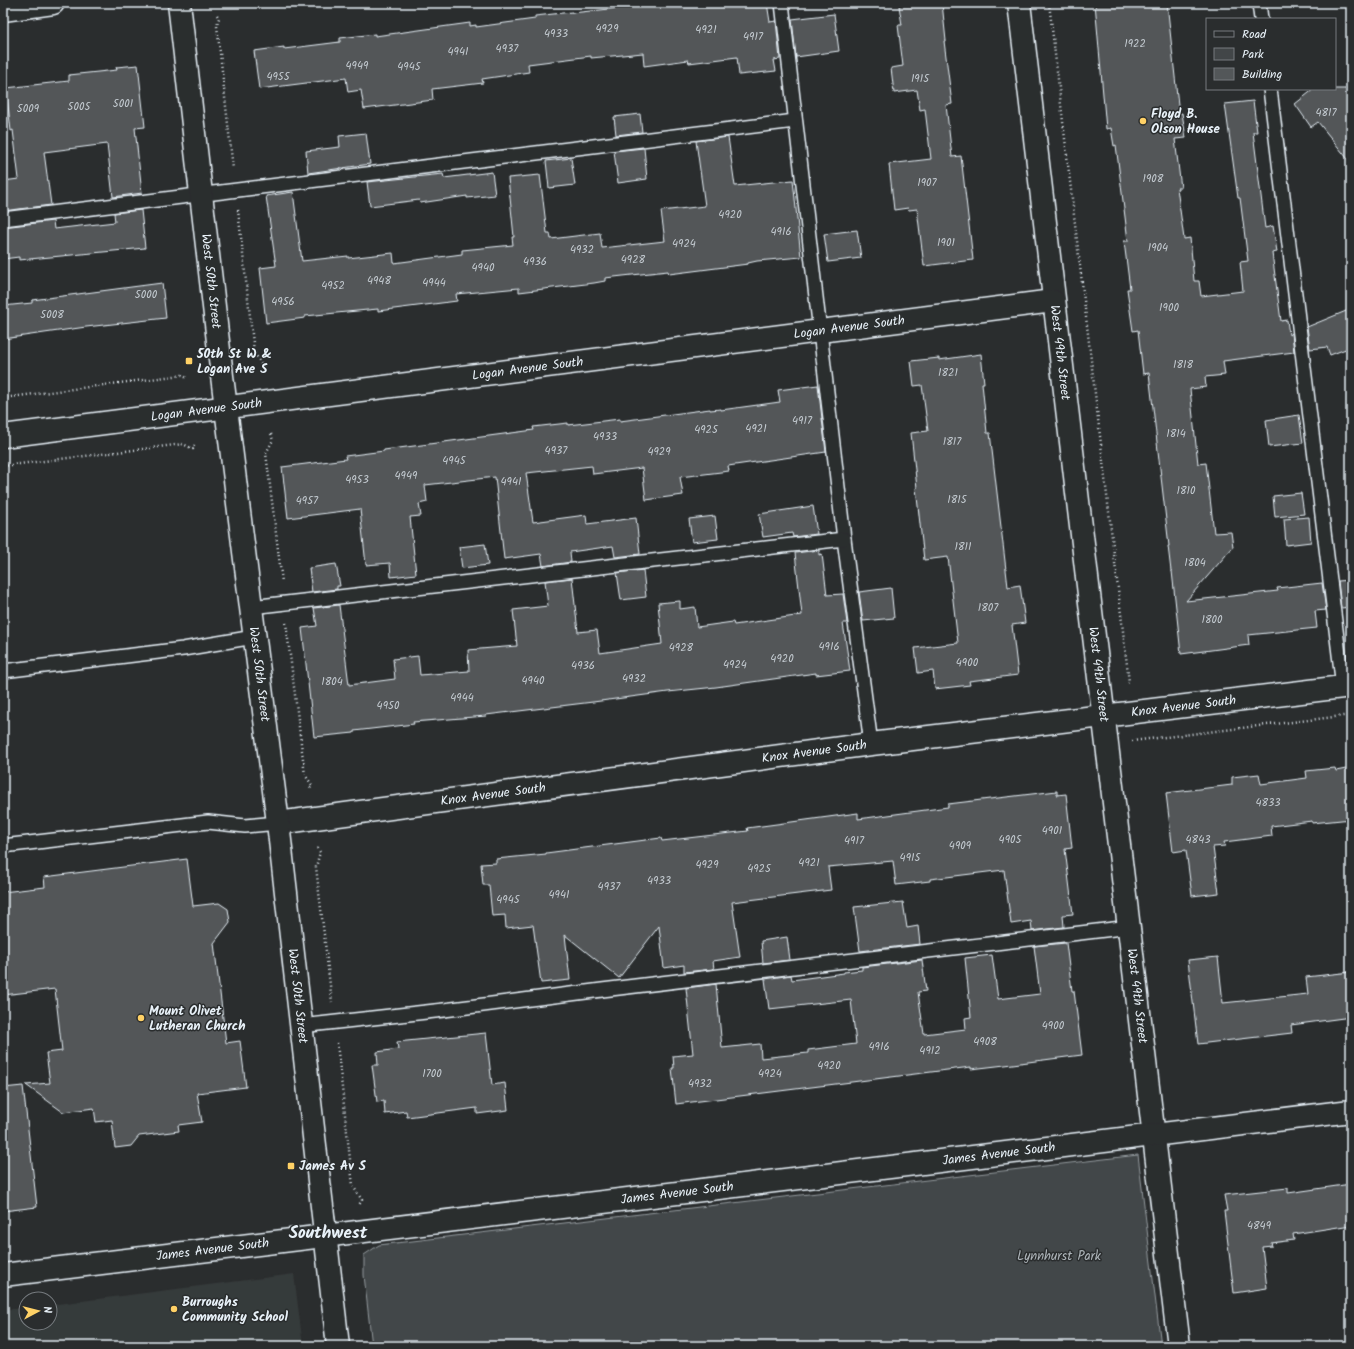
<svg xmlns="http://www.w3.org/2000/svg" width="1354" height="1349" font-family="Kalam,sans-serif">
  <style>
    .built { fill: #363a3b }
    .green { fill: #424648; stroke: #959ca0 }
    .building { fill: #535759; stroke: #e8f1f8 }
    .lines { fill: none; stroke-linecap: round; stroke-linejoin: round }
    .lane-casing { stroke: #e8f1f8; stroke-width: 16 }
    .street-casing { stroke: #e8f1f8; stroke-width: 25 }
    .secondary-casing { stroke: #e8f1f8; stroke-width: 25 }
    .path { stroke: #e8f1f8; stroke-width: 2.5; stroke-dasharray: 1 3; stroke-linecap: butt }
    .lane { stroke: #2a2d2e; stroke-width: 13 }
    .street { stroke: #2a2d2e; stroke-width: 22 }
    .secondary { stroke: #2a2d2e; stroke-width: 22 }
    .poi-dot { fill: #ffd166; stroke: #2a2d2e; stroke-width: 1.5 }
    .labels { text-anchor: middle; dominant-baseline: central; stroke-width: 3; stroke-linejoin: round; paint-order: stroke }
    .number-label { font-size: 11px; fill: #c3cad0 }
    .poi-label { font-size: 13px; font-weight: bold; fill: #e8f1f8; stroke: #2a2d2e; text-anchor: start }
    .street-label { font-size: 13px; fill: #e8f1f8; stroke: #2a2d2e }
    .park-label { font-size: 13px; fill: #aeb5ba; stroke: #2a2d2e }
    .district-label { font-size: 17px; font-weight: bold; fill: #e8f1f8; stroke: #2a2d2e }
  </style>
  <rect width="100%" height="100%" fill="#2a2d2e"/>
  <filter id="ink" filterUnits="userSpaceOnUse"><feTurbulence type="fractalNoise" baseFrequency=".025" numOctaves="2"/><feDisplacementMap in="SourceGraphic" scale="8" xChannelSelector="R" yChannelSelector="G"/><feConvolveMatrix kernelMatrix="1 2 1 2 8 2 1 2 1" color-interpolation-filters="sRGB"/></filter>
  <g filter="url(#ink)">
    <!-- built -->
    <path class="built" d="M294,1274L303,1346H3V1310L26,1308V1323H50V1305Z"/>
    <!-- green -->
    <path class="green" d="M1138,1155L1161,1346H372L364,1275V1255L379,1245Z"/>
    <!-- building -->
    <g class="building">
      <path d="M650,3H767L770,22L776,21L780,59L774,60L776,71L739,75L737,57L689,63L688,60L644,66L643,53L591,58V56L528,64L529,72L482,79L483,83L432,89L433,100L364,109L361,90L348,92L346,78L259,89L254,51L284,47V49L340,42V38L375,34V36L470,23V26L476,25V27L535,19V16L572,12V13L637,6V5Z"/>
      <path d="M901,3H942L946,41H944L952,104L946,105L952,157L961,156L973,260L924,266L917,209L909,210L908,208L894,210L889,164L931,159L925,109L920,110L917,90L894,93L891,68L903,66L898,25H902L899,6L901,5Z"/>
      <path d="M1095,3H1167L1179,114L1182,113L1186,138L1175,139L1181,188H1177L1184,239L1190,238L1194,281H1199L1201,296L1243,291L1240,262L1248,261L1240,198H1238L1225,104L1253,101L1257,132H1253L1265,228L1273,226L1277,252L1272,253L1281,321L1287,320L1289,335L1292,333L1294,352L1223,361L1225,375L1205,377L1206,387L1190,389L1198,464L1206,463L1214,533L1231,532L1233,547L1186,601L1278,591L1277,588L1322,583L1326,610L1315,611L1317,628L1248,635L1249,645L1181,654L1172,571H1171L1168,546H1169L1149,373L1143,374L1138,330L1133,331L1127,289H1130L1124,241H1128L1116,145L1114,146L1111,128L1106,129Z"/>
      <path d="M834,14L839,51L796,57L792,19Z"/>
      <path d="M138,65L145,127L135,128L142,193L113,197L107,144L44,152L51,205L3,211V181L19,179L13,130L11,131L6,88L69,81V75L117,70L116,67Z"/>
      <path d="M1314,89H1351V163L1318,122L1311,127L1295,104Z"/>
      <path d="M640,114L642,132L616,135L614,117Z"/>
      <path d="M366,133L370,164L308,173L306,151L340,147L339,136Z"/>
      <path d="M728,137L735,186L793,180L801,257L757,261L748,263V264L669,274L668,271L605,278V281L594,283L519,292V288L456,294L457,301L378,311V309L305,316V318L266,323L260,268L276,266L266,196L293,192L302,261L348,256V258L393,253L394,263L462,254V250L513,245L512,237H514L508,178L540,175L547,233H550L551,239L600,233L602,248L665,241L661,211L705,206L696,141Z"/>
      <path d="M644,148L647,179L618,183L614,151Z"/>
      <path d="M571,158L575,185L549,188L546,161Z"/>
      <path d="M492,172L495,195L467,198V196L420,203L419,200L370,206L367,182L443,174L444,178Z"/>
      <path d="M141,210L145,248L19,260V257L3,259V227L53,221L54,229L115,222L114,213Z"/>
      <path d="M857,230L861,258L828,262L824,234Z"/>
      <path d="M162,283L166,318L86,327L3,339V306L32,303V300Z"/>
      <path d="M1351,309V347L1330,355L1327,347L1310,349L1307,327Z"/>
      <path d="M981,354L984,383H982L987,433H990L1008,587L1020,585L1025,623L1012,625L1018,675L969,681L970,685L935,689L933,671L918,673L915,648L958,643L948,557L924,560L916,488H917L911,433L928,431L922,385L914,386L911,361L939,358V360Z"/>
      <path d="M818,385L826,452L728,466L729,471L680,477L683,495L646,500L642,468L593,474L592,466L526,473L533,522L586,515L587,524L636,518L640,554L615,557L613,546L570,552L571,562L543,566L541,554L504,559L495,477L425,485L427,502L419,504L421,516L410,517L416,574L391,577L390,563L366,565L360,509L288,518L282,467L346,459L345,456L384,451V450L534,430L533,427L568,423V425L620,419V421L710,409V410L721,409V410L780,402L778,390Z"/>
      <path d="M1299,415L1303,443L1269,447L1266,420Z"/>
      <path d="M1301,493L1304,514L1275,517L1273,496Z"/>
      <path d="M813,506L817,534L793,537L792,533L763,537L759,514Z"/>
      <path d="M715,516L718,539L692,542L689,519Z"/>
      <path d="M1309,517L1311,542L1286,545L1284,519Z"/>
      <path d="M485,544L488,565L462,568L459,547Z"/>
      <path d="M819,550V555L822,554L827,595L843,594L847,623H843L850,671L816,675V673L716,687L668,692L593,702L486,715V716L413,722L414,724L354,731V733L314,737L302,628L317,626L314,608L339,605L349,685L395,679L393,659L418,656L420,675L469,671L468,650L517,646L513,610L548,606L545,581L572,578L578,632L597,630L600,653L662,644L658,603L680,601V609L695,607L697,627L733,622L734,625L802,615L795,553Z"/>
      <path d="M336,564L340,586H337V589L312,592L309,568Z"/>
      <path d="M643,570L646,597L621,600L617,573Z"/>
      <path d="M1351,580V607L1341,608L1338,581Z"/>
      <path d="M891,588L894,618L863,621L859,592Z"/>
      <path d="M1335,768L1336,771L1351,768V819L1312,823V821L1271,826L1272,836L1224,842L1225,846L1213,847L1219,893L1192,896L1186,850L1173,852L1166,793L1232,785V777L1259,774L1261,784L1307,778L1306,771Z"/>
      <path d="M1057,791V795L1066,794L1072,848L1065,849L1073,914L1063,915L1064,927L1032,931L1031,921L1011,924L1004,870L930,879V881L896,885L893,861L828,867L831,890L732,902L740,957L713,961L714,969L684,972V965L664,968L659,926L619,978L565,935L570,980L541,983L533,925L506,928L505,915L492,916L489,885H483L481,864L496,863V859L546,854V853L661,838L662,841L748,831L747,828L858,813V819L948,807V804Z"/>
      <path d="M187,859L193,906L219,903L228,909L230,922L214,943L226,1043L240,1041L246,1087L197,1093L202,1122L178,1125L179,1131L139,1136L131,1146L115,1148L112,1120L96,1122L94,1108L63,1112L26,1085L50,1083L46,1053L62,1051L55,989L3,995V892L45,887L44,877Z"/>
      <path d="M903,902L907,928L918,926L920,944L860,951L854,907Z"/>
      <path d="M787,937L790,960L763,963L761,941Z"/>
      <path d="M1066,943L1072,991H1074L1082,1055L1005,1065L971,1069V1067L676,1104L672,1068H674L673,1056L693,1054L686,988L716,984L722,1048L760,1044L761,1058L808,1053V1050L856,1044L851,1000L769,1009L765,979L791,975L792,980L844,973V972L862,970V967L922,960L926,991L918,992L924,1034L966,1029L965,1018L971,1017L965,958L992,955L998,999L1040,994L1034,946Z"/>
      <path d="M1218,957L1223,1003L1308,994L1306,977L1351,972V1017L1291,1025L1292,1033L1198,1044L1188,960Z"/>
      <path d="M486,1033L492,1085L505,1083L508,1110L477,1114V1108L407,1117L406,1111L385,1114L384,1101L377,1102L372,1065H378L377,1052L398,1049L397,1042Z"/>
      <path d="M23,1086L37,1207L3,1211V1088Z"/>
      <path d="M1351,1184V1225L1293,1234L1294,1240L1271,1243L1272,1246L1262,1247L1267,1288L1234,1293L1224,1211H1227L1224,1195L1288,1188V1193Z"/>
    </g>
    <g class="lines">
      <defs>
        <g id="lane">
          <path d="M782,3L844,539L871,744"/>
          <path d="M1259,3L1261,19"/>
          <path d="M1270,89L1343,687"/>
          <path d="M3,219L795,121"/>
          <path d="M251,607L844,539"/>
          <path d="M3,671L183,649L254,637"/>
          <path d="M3,846L208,822L245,826L278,823"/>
          <path d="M301,1026L444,1010L602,990L1130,927"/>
        </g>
        <g id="street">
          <path id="s1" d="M1019,3C1071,451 1126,898 1179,1346"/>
          <path d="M3,10L53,3"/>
          <path id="s2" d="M3,436L1053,301"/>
          <path id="s3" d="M278,823L871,744L1351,686"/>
          <path id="s4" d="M3,1275L1351,1111"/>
        </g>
        <g id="secondary">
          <path id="s5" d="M179,3L222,376L278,823L338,1346"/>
        </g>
      </defs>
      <!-- lane casing -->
      <use href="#lane" class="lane-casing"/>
      <!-- street casing -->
      <use href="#street" class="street-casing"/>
      <!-- secondary casing -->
      <use href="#secondary" class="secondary-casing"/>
      <!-- path -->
      <g class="path">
        <path d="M1049,3L1129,682L1126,684"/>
        <path d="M217,15L219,18L217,26L233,169"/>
        <path d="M238,210L254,352L264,369L261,373"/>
        <path d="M3,398L182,375L187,378"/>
        <path d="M271,434L273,440L266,453L282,582"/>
        <path d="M3,466L183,444L193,449L195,444"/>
        <path d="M286,623L305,775L312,785L310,789"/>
        <path d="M1132,741L1351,715"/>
        <path d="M317,848L320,852L316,867L332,1002"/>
        <path d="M337,1043L353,1186L362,1200L359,1205"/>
      </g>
      <!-- lane -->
      <use href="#lane" class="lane"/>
      <!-- street -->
      <use href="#street" class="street"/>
      <!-- secondary -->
      <use href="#secondary" class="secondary"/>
    </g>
  </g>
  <!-- markers -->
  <g class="poi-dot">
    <circle cx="1143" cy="121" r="4"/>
    <rect x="185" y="357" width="8" height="8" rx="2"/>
    <circle cx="141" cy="1018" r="4"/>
    <rect x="287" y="1162" width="8" height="8" rx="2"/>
    <circle cx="174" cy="1309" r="4"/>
  </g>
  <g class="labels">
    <!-- number labels -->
    <g class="number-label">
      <text x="607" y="29">4929</text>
      <text x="706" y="30">4921</text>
      <text x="556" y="34">4933</text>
      <text x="753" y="37">4917</text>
      <text x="1135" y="44">1922</text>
      <text x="507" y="49">4937</text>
      <text x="458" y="52">4941</text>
      <text x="357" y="66">4949</text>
      <text x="409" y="67">4945</text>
      <text x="278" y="77">4955</text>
      <text x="920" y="79">1915</text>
      <text x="123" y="104">5001</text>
      <text x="79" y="107">5005</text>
      <text x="28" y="109">5009</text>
      <text x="1326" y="113">4817</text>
      <text x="1153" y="179">1908</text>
      <text x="927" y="183">1907</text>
      <text x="730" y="215">4920</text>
      <text x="781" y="232">4916</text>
      <text x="946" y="243">1901</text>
      <text x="684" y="244">4924</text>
      <text x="1158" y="248">1904</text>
      <text x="582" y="250">4932</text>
      <text x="633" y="260">4928</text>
      <text x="535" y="262">4936</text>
      <text x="483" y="268">4940</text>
      <text x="379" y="281">4948</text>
      <text x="434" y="283">4944</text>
      <text x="333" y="286">4952</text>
      <text x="146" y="295">5000</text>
      <text x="283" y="302">4956</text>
      <text x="1169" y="308">1900</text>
      <text x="52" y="315">5008</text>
      <text x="1183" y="365">1818</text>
      <text x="948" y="373">1821</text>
      <text x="802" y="421">4917</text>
      <text x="756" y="429">4921</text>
      <text x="706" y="430">4925</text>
      <text x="1176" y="434">1814</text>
      <text x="605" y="437">4933</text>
      <text x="952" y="442">1817</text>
      <text x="556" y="451">4937</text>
      <text x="659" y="452">4929</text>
      <text x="454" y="461">4945</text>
      <text x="406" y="476">4949</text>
      <text x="357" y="480">4953</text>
      <text x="511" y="482">4941</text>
      <text x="1186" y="491">1810</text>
      <text x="957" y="500">1815</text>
      <text x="307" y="501">4957</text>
      <text x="963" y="547">1811</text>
      <text x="1195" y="563">1804</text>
      <text x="988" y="608">1807</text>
      <text x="1212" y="620">1800</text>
      <text x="829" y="647">4916</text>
      <text x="681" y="648">4928</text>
      <text x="782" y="659">4920</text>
      <text x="967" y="663">4900</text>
      <text x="735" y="665">4924</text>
      <text x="583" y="666">4936</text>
      <text x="634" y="679">4932</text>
      <text x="533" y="681">4940</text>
      <text x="332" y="682">1804</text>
      <text x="462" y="698">4944</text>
      <text x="388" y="706">4950</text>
      <text x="1268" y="803">4833</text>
      <text x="1052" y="831">4901</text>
      <text x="1010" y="840">4905</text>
      <text x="1198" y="840">4843</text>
      <text x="854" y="841">4917</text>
      <text x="960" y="846">4909</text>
      <text x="910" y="858">4915</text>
      <text x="809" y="863">4921</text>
      <text x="707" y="865">4929</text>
      <text x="759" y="869">4925</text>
      <text x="659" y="881">4933</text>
      <text x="609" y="887">4937</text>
      <text x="559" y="895">4941</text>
      <text x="508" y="900">4945</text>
      <text x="1053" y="1026">4900</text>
      <text x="985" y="1042">4908</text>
      <text x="879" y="1047">4916</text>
      <text x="930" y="1051">4912</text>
      <text x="829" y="1066">4920</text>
      <text x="432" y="1074">1700</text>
      <text x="770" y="1074">4924</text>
      <text x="700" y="1084">4932</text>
      <text x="1259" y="1226">4849</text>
    </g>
    <!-- poi labels -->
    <g class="poi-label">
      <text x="1151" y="114">Floyd B.<tspan x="1151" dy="15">Olson House</tspan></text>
      <text x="197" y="354">50th St W &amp;<tspan x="197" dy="15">Logan Ave S</tspan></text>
      <text x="149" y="1011">Mount Olivet<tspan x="149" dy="15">Lutheran Church</tspan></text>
      <text x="299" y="1166">James Av S</text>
      <text x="182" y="1302">Burroughs<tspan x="182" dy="15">Community School</tspan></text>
    </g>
    <!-- street labels -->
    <g class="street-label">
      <text stroke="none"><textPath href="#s5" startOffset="280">West 50th Street</textPath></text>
      <text stroke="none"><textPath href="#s2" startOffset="853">Logan Avenue South</textPath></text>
      <text stroke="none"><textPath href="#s1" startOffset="352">West 49th Street</textPath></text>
      <text stroke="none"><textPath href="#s2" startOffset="529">Logan Avenue South</textPath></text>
      <text stroke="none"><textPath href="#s2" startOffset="205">Logan Avenue South</textPath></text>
      <text stroke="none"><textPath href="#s5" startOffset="676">West 50th Street</textPath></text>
      <text stroke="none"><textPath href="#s1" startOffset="676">West 49th Street</textPath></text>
      <text stroke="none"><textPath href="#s3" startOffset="913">Knox Avenue South</textPath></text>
      <text stroke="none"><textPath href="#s3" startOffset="541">Knox Avenue South</textPath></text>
      <text stroke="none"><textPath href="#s3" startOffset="217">Knox Avenue South</textPath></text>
      <text stroke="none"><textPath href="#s5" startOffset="1000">West 50th Street</textPath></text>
      <text stroke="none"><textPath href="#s1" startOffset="1000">West 49th Street</textPath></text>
      <text stroke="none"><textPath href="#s4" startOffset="1003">James Avenue South</textPath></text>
      <text stroke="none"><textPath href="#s4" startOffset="679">James Avenue South</textPath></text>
      <text stroke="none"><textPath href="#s4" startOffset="211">James Avenue South</textPath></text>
    </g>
    <!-- park labels -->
    <g class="park-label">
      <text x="1059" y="1256">Lynnhurst Park</text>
    </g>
    <!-- district labels -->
    <g class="district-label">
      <text x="328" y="1233">Southwest</text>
    </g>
  </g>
  <!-- margin -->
  <rect width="1354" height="1349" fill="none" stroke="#2a2d2e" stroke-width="16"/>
  <rect x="8" y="8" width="1338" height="1333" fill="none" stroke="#e8f1f8" stroke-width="1.5" filter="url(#ink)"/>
  <!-- legend -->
  <rect x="1206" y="18" width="130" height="72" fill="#2a2d2e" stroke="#767b7f"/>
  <rect x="1214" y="31" width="20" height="6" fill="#2a2d2e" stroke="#767b7f"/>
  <text x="1242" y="38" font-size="12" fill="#e8f1f8">Road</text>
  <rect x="1214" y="48" width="20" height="12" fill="#424648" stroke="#767b7f"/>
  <text x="1242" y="58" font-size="12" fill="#e8f1f8">Park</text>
  <rect x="1214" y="68" width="20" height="12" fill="#535759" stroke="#767b7f"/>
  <text x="1242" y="78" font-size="12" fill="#e8f1f8">Building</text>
  <!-- north arrow -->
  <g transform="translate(38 1311) rotate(83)"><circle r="19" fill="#2a2d2e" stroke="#767b7f"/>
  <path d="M0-3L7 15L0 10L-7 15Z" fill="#ffd166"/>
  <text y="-6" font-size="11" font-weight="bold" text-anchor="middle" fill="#e8f1f8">N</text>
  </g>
</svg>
